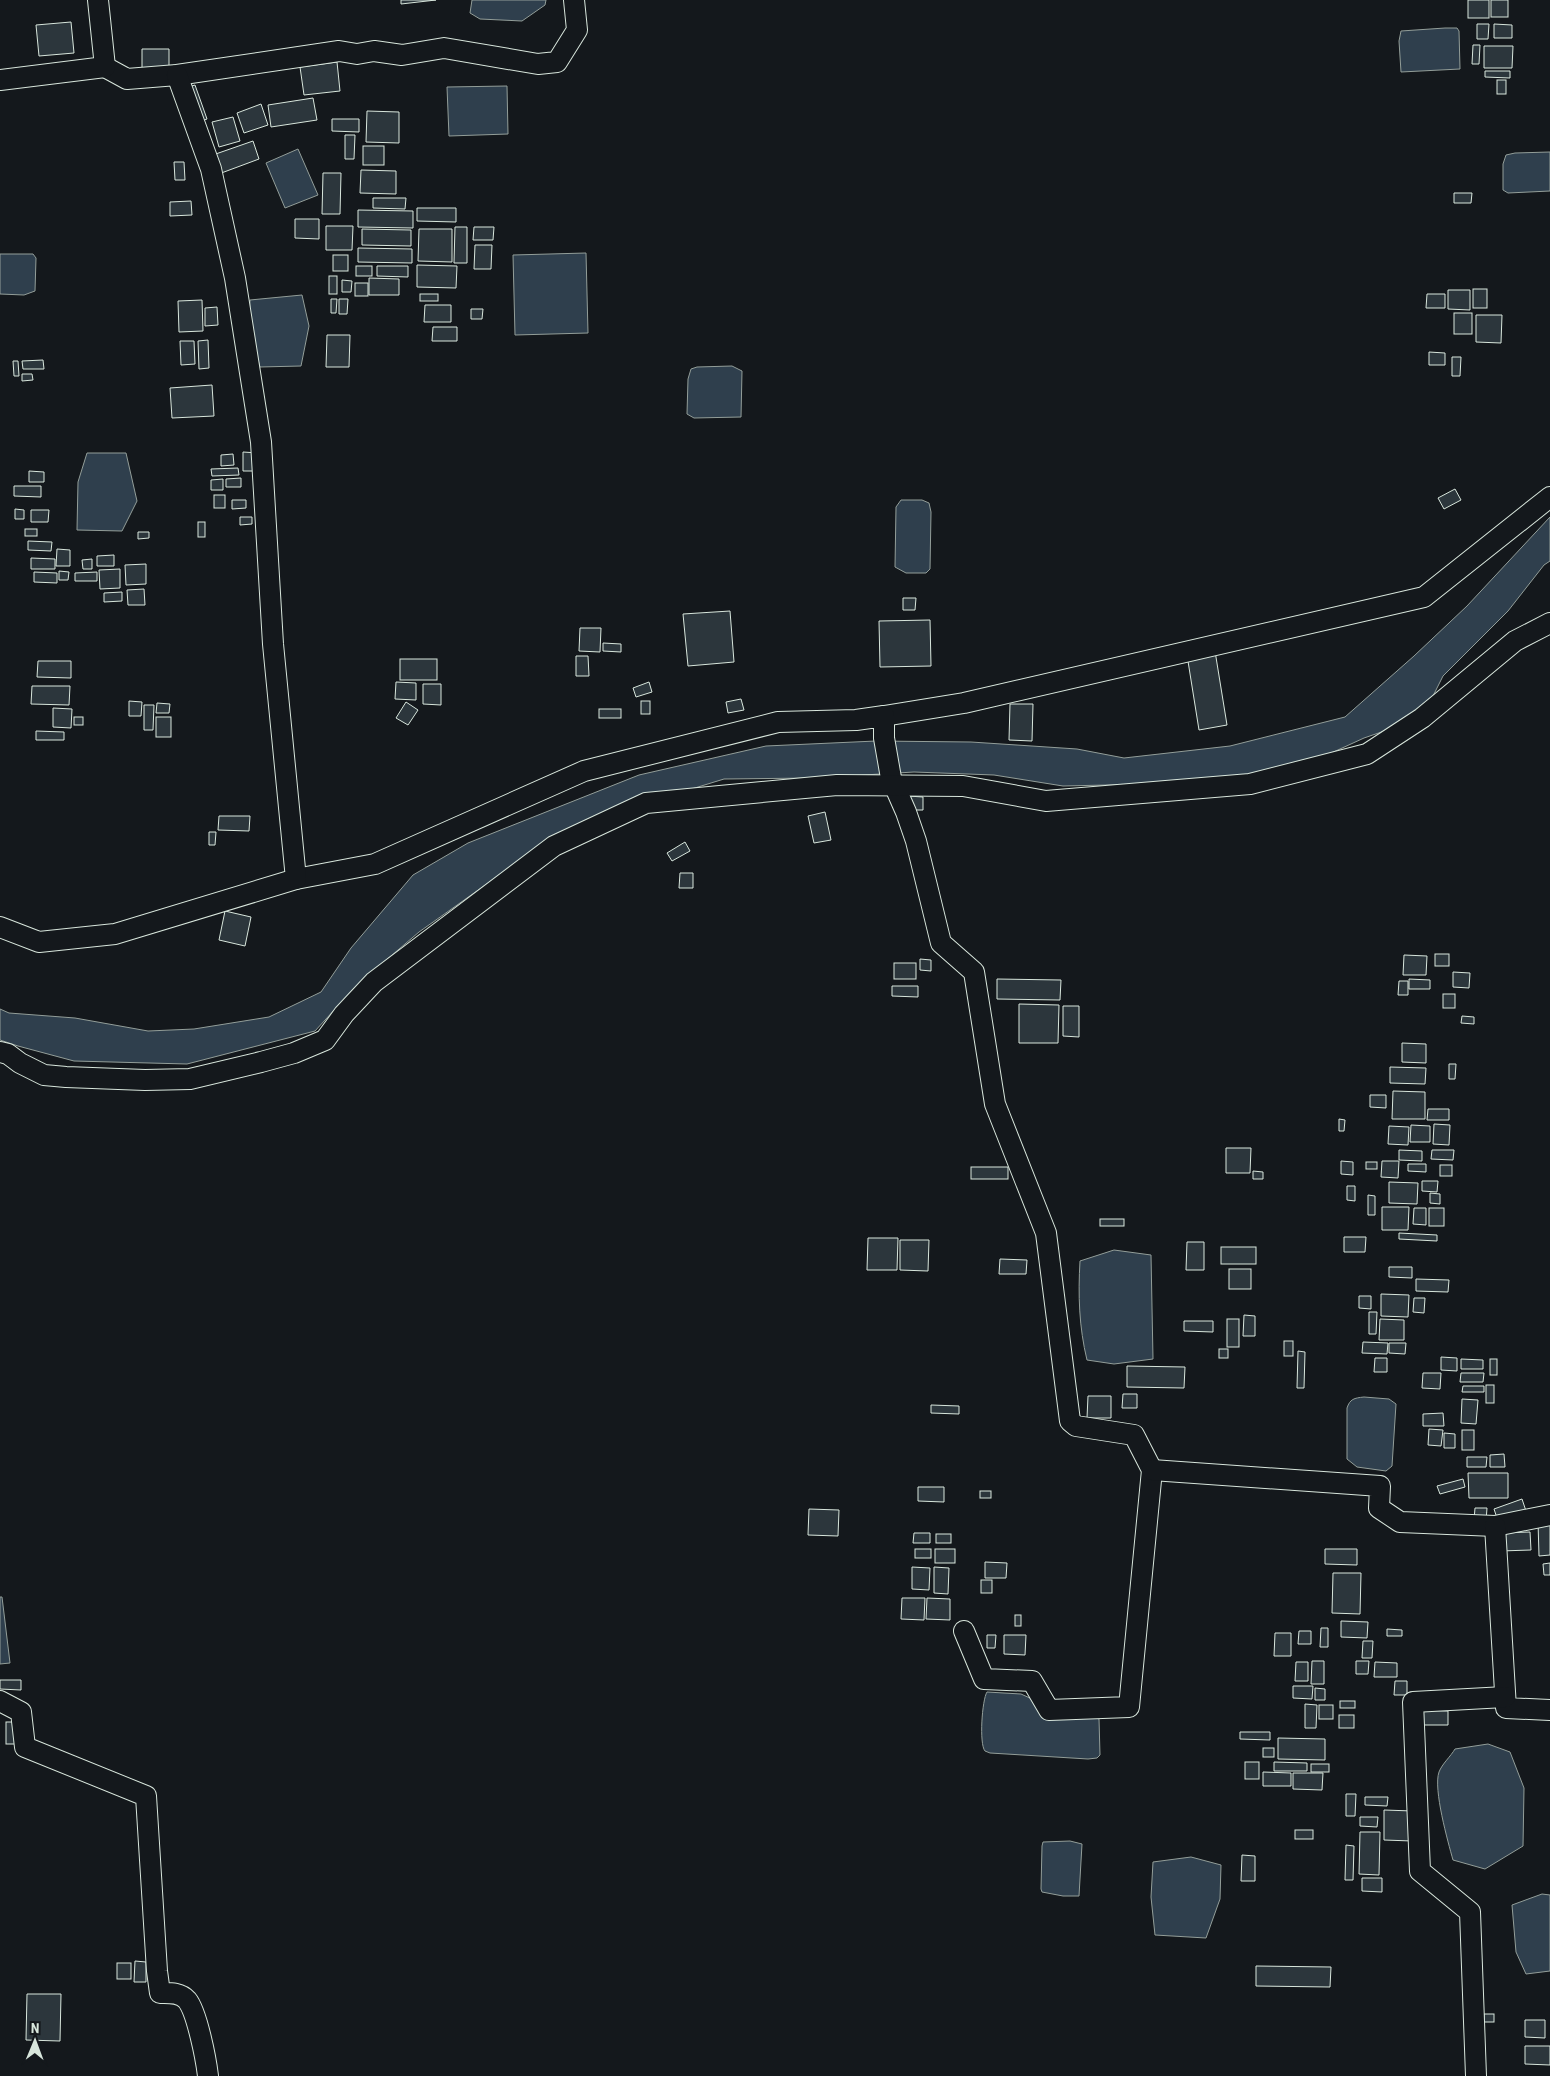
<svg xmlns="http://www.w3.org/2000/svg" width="1550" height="2076" font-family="'Roboto Condensed',sans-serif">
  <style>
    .water { fill: #2f3f4d; stroke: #939e99 }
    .building { fill: #2c363c; stroke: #d8e6dc }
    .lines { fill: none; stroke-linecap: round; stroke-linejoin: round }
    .minor-casing { stroke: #d8e6dc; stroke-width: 22 }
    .minor { stroke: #14181c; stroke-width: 20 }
  </style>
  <rect width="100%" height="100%" fill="#14181c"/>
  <!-- water -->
  <g class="water">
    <path d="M472,0H546L545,5L522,21L480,19L470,13Z"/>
    <path d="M1445,28H1457L1459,31L1460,69L1401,72L1399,41L1401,31Z"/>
    <path d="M507,86L508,134L449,136L447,87Z"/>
    <path d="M298,149L318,195L285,208L266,163Z"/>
    <path d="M1550,152V191L1508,193L1503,190V164L1506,155L1515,153Z"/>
    <path d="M586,253L588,333L515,335L513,255Z"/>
    <path d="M0,254H33L36,258L35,291L24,295L0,294Z"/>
    <path d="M302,295L309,326L301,366L260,367L249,329L250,300Z"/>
    <path d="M732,366L742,371L741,417L694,418L687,414L688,379L691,369L697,367Z"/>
    <path d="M87,453H126L137,501L122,531L77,530L78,482Z"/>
    <path d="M901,500H922L929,503L931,512L930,569L926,573H906L895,567L896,507Z"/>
    <path d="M1550,517V561L1544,565L1508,611L1443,676L1422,718L1364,738L1316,760L1235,778L1151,784L1063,786L994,775L914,772L813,778L724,779L646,803L498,876L419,932L357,985L315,1031L187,1064L74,1061L18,1046L0,1040V1009L9,1013L75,1018L148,1031L194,1029L269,1017L321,992L351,948L413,875L468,843L639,775L766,746L876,741L971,742L1077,749L1124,758L1230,746L1345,717L1414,656L1467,606Z"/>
    <path d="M1114,1250L1151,1255L1153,1359L1114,1364L1087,1360C1079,1327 1078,1295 1080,1261Z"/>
    <path d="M1364,1397L1389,1399L1396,1404L1392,1466L1386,1471L1357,1467L1347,1459V1408C1350,1399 1354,1398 1364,1397Z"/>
    <path d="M0,1597H2L10,1663L0,1664Z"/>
    <path d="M987,1692L1021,1694L1032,1699L1099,1719L1100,1755L1097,1758L1088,1759L990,1753L985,1751C979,1744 982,1700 987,1692Z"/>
    <path d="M1488,1744L1510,1752L1524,1788L1523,1846L1485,1869L1453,1860C1448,1842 1433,1789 1439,1772C1442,1764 1451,1756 1455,1749Z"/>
    <path d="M1070,1841L1082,1844L1079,1896H1063L1042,1892L1041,1889L1042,1846L1043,1842Z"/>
    <path d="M1191,1857L1221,1865L1220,1899L1206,1938L1155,1935L1151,1897L1153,1862Z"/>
    <path d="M1542,1894L1550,1895V1971L1526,1974L1516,1952L1512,1905Z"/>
  </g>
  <!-- building -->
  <g class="building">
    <path d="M401,0H436L401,4Z"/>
    <rect x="1468" y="0" width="21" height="18"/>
    <rect x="1491" y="0" width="17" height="17"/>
    <path d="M71,22L74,53L39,56L36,25Z"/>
    <path d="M1477,24H1489L1488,39H1477Z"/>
    <path d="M1494,24L1512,25V38H1494Z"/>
    <path d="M1473,45H1480L1479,64H1472Z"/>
    <path d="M1484,46H1513L1512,68H1484Z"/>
    <path d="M142,49H169V69L142,68Z"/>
    <path d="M337,62L340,91L304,95L300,67Z"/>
    <path d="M1485,71H1510V78L1485,77Z"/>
    <rect x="1497" y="80" width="9" height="14"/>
    <path d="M195,85L207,119L197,123L185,88Z"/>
    <path d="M313,98L317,120L271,127L268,105Z"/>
    <path d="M261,104L268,125L244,133L237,113Z"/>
    <path d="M367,111L399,112V143L366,142Z"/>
    <path d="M233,117L240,141L219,147L212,122Z"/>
    <path d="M332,119H359V132L332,131Z"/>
    <path d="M345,135H355L354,159H345Z"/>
    <path d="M253,141L259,159L216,175L210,156Z"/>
    <rect x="363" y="146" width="21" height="19"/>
    <path d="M174,162H184L185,180H175Z"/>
    <path d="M361,170L396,171V194L360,193Z"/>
    <path d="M323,173H341L340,214H322Z"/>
    <path d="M1454,193H1472L1471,203H1454Z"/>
    <path d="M373,198H406L405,209L373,208Z"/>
    <path d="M191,201L192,215L170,216V202Z"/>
    <path d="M417,208H456V222L417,221Z"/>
    <path d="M358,210L413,211V228L358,227Z"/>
    <path d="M295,219H319V239L295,238Z"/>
    <path d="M326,226H353L352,250H326Z"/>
    <path d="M455,227H467V263H454Z"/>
    <path d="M474,227H494L493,240H473Z"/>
    <path d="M362,229L411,230V246L362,245Z"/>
    <path d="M419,229H452V262L418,261Z"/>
    <path d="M475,245H492L491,269H474Z"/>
    <path d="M358,248L412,249V263L358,262Z"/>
    <rect x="333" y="255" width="15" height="16"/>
    <path d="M417,265L457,266L456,288L417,287Z"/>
    <rect x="356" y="266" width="16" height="10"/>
    <path d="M377,266H408V277L377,276Z"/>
    <rect x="329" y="276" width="8" height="18"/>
    <path d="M369,278L399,279V295H369Z"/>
    <path d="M342,280L352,281L351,292H342Z"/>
    <rect x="355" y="283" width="13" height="13"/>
    <rect x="1473" y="289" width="14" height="19"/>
    <path d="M1448,290H1470V310L1448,309Z"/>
    <rect x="420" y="294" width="18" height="7"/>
    <path d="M1427,294H1445V308H1426Z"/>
    <path d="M331,299H337L336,313H331Z"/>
    <path d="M339,299H348L347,314H339Z"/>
    <path d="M202,300L203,331L179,332L178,301Z"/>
    <path d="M425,305H451V322H424Z"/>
    <path d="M217,307L218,325L205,326V308Z"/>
    <path d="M471,309H483L482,319H471Z"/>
    <rect x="1454" y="313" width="18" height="21"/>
    <path d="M1476,315H1502L1501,343L1476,342Z"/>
    <path d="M433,327H457V341H432Z"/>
    <path d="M327,335H350L349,367H326Z"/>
    <path d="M208,340L209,368L199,369L198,341Z"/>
    <path d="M180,341H194L195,364L181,365Z"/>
    <path d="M1429,352L1445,353V365H1429Z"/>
    <path d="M1452,357H1461L1460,376H1452Z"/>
    <path d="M43,360L44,369H23L22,361Z"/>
    <path d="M13,361H18L19,376H14Z"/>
    <path d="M22,374H32L33,380L22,381Z"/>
    <path d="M212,385L214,416L172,418L170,388Z"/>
    <path d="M243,452L258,453V471H243Z"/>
    <path d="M233,454L234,465L221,466V455Z"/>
    <path d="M238,468L239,475L212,476L211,469Z"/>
    <path d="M29,471L44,472V482H29Z"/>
    <path d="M241,478V487H226V479Z"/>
    <path d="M223,479V490H211V480Z"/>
    <path d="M14,486H41V497L14,496Z"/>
    <path d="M1455,489L1461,500L1444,509L1438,498Z"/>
    <rect x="214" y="495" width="11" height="13"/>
    <path d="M232,500H246V508L232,509Z"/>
    <path d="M15,509L24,510V519H15Z"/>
    <path d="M31,510H49L48,522H31Z"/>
    <path d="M240,517H252V524L240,525Z"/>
    <rect x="198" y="522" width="7" height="15"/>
    <rect x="25" y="529" width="12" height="7"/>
    <path d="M138,532H149V538L138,539Z"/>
    <path d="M28,541L52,542L51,551L28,550Z"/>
    <path d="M57,549L70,550V566H56Z"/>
    <path d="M114,555V566H97V556Z"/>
    <path d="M31,558L55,559V569H31Z"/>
    <path d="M92,559V569H83L82,560Z"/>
    <path d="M146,564V584L126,585L125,565Z"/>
    <path d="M120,569V588L100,589L99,570Z"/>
    <path d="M59,571L69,572L68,580H59Z"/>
    <path d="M34,572L57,573V583L34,582Z"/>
    <path d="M97,572V581H75V573Z"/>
    <path d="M144,589L145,605H128L127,590Z"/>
    <path d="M122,592V601L104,602V593Z"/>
    <path d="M903,598H916L915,610H903Z"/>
    <path d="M730,611L734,662L688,666L683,614Z"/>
    <path d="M930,620L931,666L880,667L879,621Z"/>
    <path d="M580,628H601L600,652L579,651Z"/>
    <path d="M603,643L621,644V652L603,651Z"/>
    <path d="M1215,651L1227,725L1199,730L1187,655Z"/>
    <path d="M576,656H588L589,676H576Z"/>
    <rect x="400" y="659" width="37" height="21"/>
    <path d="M38,661H71V678L37,677Z"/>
    <path d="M396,682L416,683V700L395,699Z"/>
    <path d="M649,682L652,692L636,697L633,688Z"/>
    <path d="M423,684H441V705L423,704Z"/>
    <path d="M32,686H70L69,705L31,704Z"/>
    <path d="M741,699L744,710L728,713L726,702Z"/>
    <path d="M129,701L142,702L141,716H129Z"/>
    <rect x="641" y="701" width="9" height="13"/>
    <path d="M406,702L418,710L408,725L396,718Z"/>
    <path d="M157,703L170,704L169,713H156Z"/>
    <path d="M1010,704H1033L1032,741L1009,740Z"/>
    <path d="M144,705H154L153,730H144Z"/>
    <path d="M53,708L72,709L71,728L53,727Z"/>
    <rect x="599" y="709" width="22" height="9"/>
    <rect x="74" y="717" width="9" height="8"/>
    <rect x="156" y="717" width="15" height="20"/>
    <path d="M36,731L64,732V740H36Z"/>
    <path d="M908,796L923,797V810H908Z"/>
    <path d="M825,812L831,840L814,843L808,816Z"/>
    <path d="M219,816H250L249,831L218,830Z"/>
    <path d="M209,832H216L215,845H209Z"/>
    <path d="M685,842L690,851L672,861L667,853Z"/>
    <path d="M680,873H693V888H679Z"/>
    <path d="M225,911L251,917L245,946L219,940Z"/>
    <rect x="1435" y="954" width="14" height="12"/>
    <path d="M1404,955L1427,956L1426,975H1403Z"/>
    <path d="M920,959L931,960V971L920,970Z"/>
    <rect x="894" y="963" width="22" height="16"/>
    <path d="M1453,972L1470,973L1469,988L1453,987Z"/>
    <path d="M997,979L1061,980L1060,1000L997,999Z"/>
    <path d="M1409,979L1430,980V989H1409Z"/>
    <path d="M1399,981H1408V995H1398Z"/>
    <path d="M892,986H918V997L892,996Z"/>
    <rect x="1443" y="994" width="12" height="14"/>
    <path d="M1019,1004L1059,1005L1058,1043H1019Z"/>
    <path d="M1063,1006H1079V1037L1063,1036Z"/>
    <path d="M1462,1016L1474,1017V1024L1461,1023Z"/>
    <path d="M1402,1043L1426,1044V1063L1402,1062Z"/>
    <path d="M1449,1064H1456L1455,1079H1449Z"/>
    <path d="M1390,1067L1426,1068L1425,1084L1390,1083Z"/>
    <path d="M1393,1091L1425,1092V1119H1392Z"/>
    <path d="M1370,1095H1386V1108L1370,1107Z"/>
    <path d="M1428,1109H1449V1120H1427Z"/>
    <path d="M1339,1119L1345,1120L1344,1131H1339Z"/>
    <path d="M1434,1124L1450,1125L1449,1145L1433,1144Z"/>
    <path d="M1411,1125L1430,1126V1142H1410Z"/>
    <path d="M1389,1126L1409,1127L1408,1145L1388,1144Z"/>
    <path d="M1226,1148H1251L1250,1173H1226Z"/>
    <path d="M1399,1150L1422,1151V1161L1399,1160Z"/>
    <path d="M1432,1150H1454L1453,1160L1431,1159Z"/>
    <path d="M1341,1161L1353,1162V1175L1341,1174Z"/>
    <path d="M1382,1161H1399L1398,1178L1381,1177Z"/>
    <rect x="1366" y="1162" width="11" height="7"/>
    <path d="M1408,1164H1426V1172L1408,1171Z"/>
    <rect x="1440" y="1165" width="12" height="11"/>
    <rect x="971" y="1167" width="37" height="12"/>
    <path d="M1253,1171L1263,1172V1179H1253Z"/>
    <path d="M1422,1181H1438L1437,1192L1422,1191Z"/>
    <path d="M1389,1182L1418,1183L1417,1204L1389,1203Z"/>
    <path d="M1347,1186H1355V1201L1347,1200Z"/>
    <path d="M1430,1193L1440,1194V1204L1430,1203Z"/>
    <path d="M1368,1195L1375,1196V1215H1368Z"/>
    <path d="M1382,1207H1409L1408,1230H1382Z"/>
    <path d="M1414,1208H1426V1225L1413,1224Z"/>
    <rect x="1429" y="1208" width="15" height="18"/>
    <rect x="1100" y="1219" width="24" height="7"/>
    <path d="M1399,1233L1437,1235V1241L1399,1239Z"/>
    <path d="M1344,1237H1366L1365,1252H1344Z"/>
    <path d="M868,1238H898L897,1270H867Z"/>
    <path d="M900,1240H929L928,1271L900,1270Z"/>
    <path d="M1187,1242H1204V1270H1186Z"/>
    <rect x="1221" y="1247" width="35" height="17"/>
    <path d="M1000,1259L1027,1260L1026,1274H999Z"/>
    <path d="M1389,1267H1412V1278L1389,1277Z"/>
    <rect x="1229" y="1269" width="22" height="20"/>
    <path d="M1416,1279L1449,1280L1448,1292L1416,1291Z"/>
    <path d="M1381,1294L1409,1295L1408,1317L1381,1316Z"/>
    <path d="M1359,1296H1371V1309L1359,1308Z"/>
    <path d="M1414,1298H1425L1424,1313L1413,1312Z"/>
    <path d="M1369,1312H1377L1376,1334H1369Z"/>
    <path d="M1244,1315L1255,1316V1336H1243Z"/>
    <rect x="1227" y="1319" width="12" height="28"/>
    <path d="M1380,1319L1404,1320V1340H1379Z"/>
    <path d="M1184,1321H1213V1332L1184,1331Z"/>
    <rect x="1284" y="1341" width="9" height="15"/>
    <path d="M1363,1342L1388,1343L1387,1354L1362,1353Z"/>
    <path d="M1389,1343H1406L1405,1354L1389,1353Z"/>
    <rect x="1219" y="1349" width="9" height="9"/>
    <path d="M1298,1351L1305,1352L1304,1388H1297Z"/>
    <path d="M1441,1357L1457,1358V1371L1441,1370Z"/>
    <path d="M1375,1358H1387V1372H1374Z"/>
    <path d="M1461,1359L1483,1360V1369H1461Z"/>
    <rect x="1490" y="1359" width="7" height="16"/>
    <path d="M1127,1366L1185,1367L1184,1388L1127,1387Z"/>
    <path d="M1423,1373H1441L1440,1389L1422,1388Z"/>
    <path d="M1461,1373H1484L1483,1382H1460Z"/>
    <rect x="1486" y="1385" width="8" height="18"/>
    <path d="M1463,1386H1484V1392H1462Z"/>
    <path d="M1123,1394H1137V1408H1122Z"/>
    <path d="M1088,1396H1111V1418H1087Z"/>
    <path d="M1462,1399L1478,1400L1476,1424L1461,1423Z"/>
    <path d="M931,1405L959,1406V1414L931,1413Z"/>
    <path d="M1443,1413L1444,1426H1423V1414Z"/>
    <path d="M1429,1429L1443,1430L1441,1446L1428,1445Z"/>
    <rect x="1462" y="1430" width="12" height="20"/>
    <path d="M1444,1433L1455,1434V1448H1444Z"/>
    <path d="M1504,1454L1505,1467H1490V1455Z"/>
    <path d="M1467,1457H1487L1486,1467H1467Z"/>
    <path d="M1468,1473H1508V1498H1469Z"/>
    <path d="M1463,1479L1465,1487L1440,1494L1437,1486Z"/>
    <path d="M918,1487H944V1502L918,1501Z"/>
    <rect x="980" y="1491" width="11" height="7"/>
    <path d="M1522,1499L1527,1514L1499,1524L1494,1509Z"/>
    <path d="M1475,1508H1487L1486,1521L1474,1520Z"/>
    <path d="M809,1509L839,1510L838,1536L808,1535Z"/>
    <path d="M1538,1521H1550V1555L1539,1556Z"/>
    <path d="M1530,1532L1531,1550L1500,1551V1533Z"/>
    <path d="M914,1533H930V1543H913Z"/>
    <rect x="936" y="1534" width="15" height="9"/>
    <rect x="915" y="1549" width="16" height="9"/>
    <rect x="935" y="1549" width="20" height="14"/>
    <path d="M1325,1549H1357V1565L1325,1564Z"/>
    <path d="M985,1562L1007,1563L1006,1578H985Z"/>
    <path d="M1550,1563V1575H1544L1543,1564Z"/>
    <path d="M912,1567L930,1568L929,1590L912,1589Z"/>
    <path d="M934,1567L949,1568L948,1594L934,1593Z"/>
    <path d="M1333,1573H1361L1360,1614L1332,1613Z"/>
    <rect x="981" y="1580" width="11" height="13"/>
    <path d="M902,1598H925L924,1620L901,1619Z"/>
    <path d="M927,1598L950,1599V1620L926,1619Z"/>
    <rect x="1015" y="1615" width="6" height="11"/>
    <path d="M1341,1621L1368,1622L1367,1638L1341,1637Z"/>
    <path d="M1321,1628H1328V1647H1320Z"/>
    <path d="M1387,1629L1402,1630V1636H1387Z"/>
    <path d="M1299,1631H1311V1644H1298Z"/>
    <path d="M1275,1633H1291V1656H1274Z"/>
    <path d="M987,1635H996L995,1648H987Z"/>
    <path d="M1004,1635H1026L1025,1655L1004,1654Z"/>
    <path d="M1363,1641H1373L1372,1658H1362Z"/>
    <path d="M1312,1661H1324V1684H1311Z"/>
    <path d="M1356,1661H1369L1368,1674H1356Z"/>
    <path d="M1296,1662H1308V1681H1295Z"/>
    <path d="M1375,1662L1397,1663V1677H1374Z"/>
    <path d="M0,1680H21V1690L0,1689Z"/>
    <path d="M1395,1681H1407V1695H1394Z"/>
    <path d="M1293,1686H1313L1312,1699L1293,1698Z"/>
    <path d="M1315,1688L1325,1689V1700H1315Z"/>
    <rect x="1340" y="1701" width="15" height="7"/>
    <path d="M1305,1704L1317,1705L1316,1728H1305Z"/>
    <rect x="1319" y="1705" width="14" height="14"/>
    <path d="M1421,1710L1448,1711V1725H1420Z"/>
    <rect x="1339" y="1715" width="15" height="13"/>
    <rect x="6" y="1722" width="13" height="22"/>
    <path d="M1240,1732H1270V1740L1240,1739Z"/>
    <path d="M1278,1738L1325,1739V1760L1278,1759Z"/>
    <rect x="1263" y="1748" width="11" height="9"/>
    <rect x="1245" y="1762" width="14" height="17"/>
    <path d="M1274,1762L1307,1763V1771H1274Z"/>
    <rect x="1311" y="1764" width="18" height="8"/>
    <path d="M1263,1772L1291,1773V1786H1263Z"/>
    <path d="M1293,1773H1323L1322,1790L1293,1789Z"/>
    <path d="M1346,1794H1356L1355,1816H1346Z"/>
    <path d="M1365,1797H1388L1387,1806L1365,1805Z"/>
    <path d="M1384,1810L1413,1811L1412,1841L1384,1840Z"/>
    <path d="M1360,1817H1378L1377,1827L1360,1826Z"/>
    <rect x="1295" y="1830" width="18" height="9"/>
    <path d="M1360,1832H1380L1379,1875L1359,1874Z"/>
    <path d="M1346,1845L1354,1846L1353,1880H1345Z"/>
    <path d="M1242,1855L1255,1856V1881H1241Z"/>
    <path d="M1362,1878H1382V1892L1362,1891Z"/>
    <path d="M135,1961L146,1962V1982H134Z"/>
    <rect x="117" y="1963" width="14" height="16"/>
    <path d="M1256,1966L1331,1967L1330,1987L1256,1986Z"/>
    <path d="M27,1994H61L60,2041L26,2040Z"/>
    <rect x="1484" y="2014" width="10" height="8"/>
    <path d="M1525,2020H1545V2038L1525,2037Z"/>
    <path d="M1525,2046H1550V2065L1525,2064Z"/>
  </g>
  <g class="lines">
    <defs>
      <g id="minor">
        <path d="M105,67L127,79L177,75L339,51L357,54L374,51L402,55L444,48L538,64L557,62L577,30L574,0"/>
        <path d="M0,80L105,67L98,0"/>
        <path d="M884,716L964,703L1424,597L1550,497"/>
        <path d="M296,879L375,864L584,771L778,722L856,720L884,716V738L891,778L906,812L916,841L941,943L974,972L995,1104L1046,1233L1070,1421L1076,1426L1134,1435L1152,1470L1129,1707L1049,1710L1032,1681L984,1679L964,1631"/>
        <path d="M0,927L39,942L115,934L296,879L273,644L261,442L235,278L211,169L177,75"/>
        <path d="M0,1052L8,1054L20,1063L44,1075L66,1077L145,1080L190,1079L261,1062L294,1053L325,1040L344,1014L374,982L554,846L646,803L837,785L963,786L1046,801L1250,784L1367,754L1422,718L1515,641L1550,623"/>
        <path d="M1152,1470L1380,1486L1379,1508L1400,1522L1495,1526L1550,1515"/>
        <path d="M1495,1526L1506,1708L1550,1710"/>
        <path d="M0,1701L21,1712L25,1747L146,1796L157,1971L160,1993C169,1993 180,1992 187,2000C197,2012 206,2059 208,2076"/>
        <path d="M1476,2076L1470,1912L1420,1871L1413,1702L1505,1697"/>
      </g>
    </defs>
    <!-- minor casing -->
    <use href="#minor" class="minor-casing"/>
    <!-- minor -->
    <use href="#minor" class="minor"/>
  </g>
  <!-- north arrow -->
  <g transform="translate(35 2041) rotate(1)" stroke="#14181c" stroke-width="4" paint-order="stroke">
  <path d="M0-4L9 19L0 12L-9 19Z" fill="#d8e6dc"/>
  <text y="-8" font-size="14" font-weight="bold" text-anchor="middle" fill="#d8e6dc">N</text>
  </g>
</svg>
